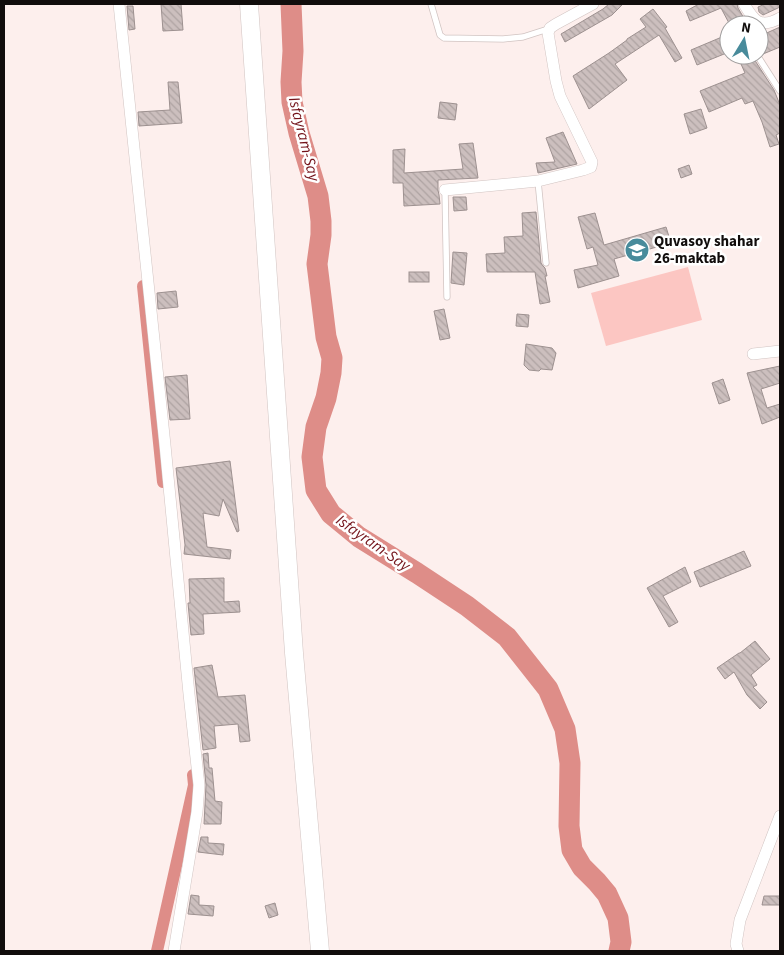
<svg xmlns="http://www.w3.org/2000/svg" width="784" height="955" font-family="'Source Sans 3',sans-serif">
  <style>
    .garden { fill: #fcc6c2 }
    .lines { fill: none; stroke-linecap: round; stroke-linejoin: round }
    .canal { stroke: #de8d88; stroke-width: 12 }
    .river { stroke: #de8d88; stroke-width: 21 }
    .building { fill: url(#building-back-hatch); stroke: #9d9190 }
    .service-casing { stroke: #d1c4c2; stroke-width: 7 }
    .minor-casing { stroke: #d1c4c2; stroke-width: 12 }
    .primary-casing { stroke: #d1c4c2; stroke-width: 19 }
    .service { stroke: #fff; stroke-width: 5.5 }
    .minor { stroke: #fff; stroke-width: 11 }
    .primary { stroke: #fff; stroke-width: 18 }
    .labels { text-anchor: middle; dominant-baseline: central; stroke-width: 5; stroke-linejoin: round; paint-order: stroke }
    .poi-label { font-size: 15px; font-weight: bold; fill: #110d0c; stroke: #fff; text-anchor: start }
    .water-label { font-size: 16px; font-style: italic; fill: #73131a; stroke: #fff }
  </style>
  <defs>
    <pattern id="building-back-hatch" width="6" height="6" patternUnits="userSpaceOnUse" patternTransform="scale(1.25)"><rect width="6" height="6" fill="#ccbfbe"/><path d="M-1 5l2 2M0 0l6 6M5-1l2 2" fill="none" stroke="#aea3a2"/></pattern>
  </defs>
  <rect width="100%" height="100%" fill="#fdefed"/>
  <!-- garden -->
  <path class="garden" d="M688,267L702,320L606,346L591,293Z"/>
  <g class="lines">
    <!-- canal -->
    <g class="canal">
      <path d="M143,286L163,482"/>
      <path d="M157,951L194,785L193,775"/>
    </g>
    <!-- river -->
    <path class="river" d="M291,4L293,51L291,82L292,102L299,133L318,196L321,221V235L317,264L326,337L332,358L331,373L326,398L316,427L312,457L316,490L331,514L359,537L417,573L467,606L507,637L548,689L565,729L570,763L569,826L572,850L582,867L597,882L607,894L618,918L621,942L619,951"/>
  </g>
  <!-- building -->
  <g class="building">
    <path d="M161,4H181L183,30L163,31Z"/>
    <path d="M609,4H623L612,15L565,42L561,34L603,9Z"/>
    <path d="M699,4H737L738,8L748,25H730L721,8L690,21L686,11Z"/>
    <path d="M765,4H780V7L763,15L759,12L758,7Z"/>
    <path d="M127,6H133L135,29L129,30Z"/>
    <path d="M653,9L667,27L665,28L682,58L675,62L659,35L615,64L627,80L589,109L573,76L609,53L627,40V39L646,27L640,19Z"/>
    <path d="M780,27V47L763,54L760,49V36Z"/>
    <path d="M729,34V52L697,65L691,50Z"/>
    <path d="M754,59L774,90L780,105V133L776,135L779,144L770,147L762,122L753,101L745,104L742,98L709,112L700,91L745,73L741,64Z"/>
    <path d="M168,82H178L182,123L139,126L138,112L170,110Z"/>
    <path d="M440,102L457,104L455,120L438,118Z"/>
    <path d="M701,109L707,128L690,134L684,114Z"/>
    <path d="M563,132L577,164L538,173L536,163L555,162L546,138Z"/>
    <path d="M473,143L478,178L438,180V190L439,195L440,204L404,206L403,183H393V150L405,149L404,173L463,169L459,144Z"/>
    <path d="M689,165L692,174L681,178L678,169Z"/>
    <path d="M453,197H466L467,210L454,211Z"/>
    <path d="M536,212L541,263L543,266L545,268L547,276H545L550,302L540,304L535,272H487L486,254L505,253L504,237L523,236L522,213Z"/>
    <path d="M595,213L604,245L666,227L671,243L614,259L619,276L578,288L574,270L598,265L593,247L587,249L578,217Z"/>
    <path d="M453,252L467,253L464,285L451,283Z"/>
    <rect x="409" y="272" width="20" height="10"/>
    <path d="M176,291L178,307L158,309L157,293Z"/>
    <path d="M444,309L450,338L440,340L434,311Z"/>
    <path d="M517,314L529,315L528,327L516,326Z"/>
    <path d="M526,344L552,348L556,353L552,370L541,369L539,371L529,370L524,365Z"/>
    <path d="M780,366V383L761,389L767,408L780,404V417L762,424L747,373Z"/>
    <path d="M187,375L190,419L170,420L165,377Z"/>
    <path d="M723,379L730,400L719,404L712,383Z"/>
    <path d="M230,461L239,531L237,532L223,499L219,516L203,513L207,547L231,550L230,559L184,554L185,545L176,468Z"/>
    <path d="M744,551L751,566L700,587L694,572Z"/>
    <path d="M685,567L691,582L663,596L678,622L669,627L647,588Z"/>
    <path d="M224,578V602L239,601L240,612L203,614L204,634L191,635L188,603H190L189,579Z"/>
    <path d="M755,641L770,659L751,675L757,685L753,687L767,702L760,709L747,695L734,672L725,679L717,668L739,653H740Z"/>
    <path d="M212,665L218,697L245,695L250,741L240,742L238,724L214,726L216,748L203,750L194,668Z"/>
    <path d="M208,753L209,768H212L215,801L222,802L221,824H204L206,785L203,754Z"/>
    <path d="M201,837H208V843L224,844L223,855L198,852Z"/>
    <path d="M191,895L199,896V905L214,906L213,916L188,914Z"/>
    <path d="M764,896H780V905H762Z"/>
    <path d="M275,903L278,915L269,918L265,906Z"/>
  </g>
  <g class="lines">
    <defs>
      <g id="service">
        <path d="M431,4L440,35L444,38L503,39L523,37L548,29"/>
        <path d="M757,55L780,91"/>
        <path d="M538,181L546,263"/>
        <path d="M445,190L447,297"/>
      </g>
      <g id="minor">
        <path d="M119,4L165,445L189,694L199,785L197,812L174,951"/>
        <path d="M744,4C754,21 760,29 780,18"/>
        <path d="M445,190L538,181L583,170L591,167L592,162L560,96L556,81L548,33L550,28L556,24L593,4"/>
        <path d="M753,354L780,351"/>
        <path d="M738,951L736,944L740,920L780,816"/>
      </g>
      <path id="primary" d="M249,4L294,653L320,951"/>
    </defs>
    <!-- service casing -->
    <use href="#service" class="service-casing"/>
    <!-- minor casing -->
    <use href="#minor" class="minor-casing"/>
    <!-- primary casing -->
    <use href="#primary" class="primary-casing"/>
    <!-- service -->
    <use href="#service" class="service"/>
    <!-- minor -->
    <use href="#minor" class="minor"/>
    <!-- primary -->
    <use href="#primary" class="primary"/>
  </g>
  <!-- icons -->
  <defs>
    <symbol id="school-disc" viewBox="-11 -11 22 22"><circle r="9.5" fill="#488b9b" stroke="#fff"/><path d="M0-5L7-2L0 1L-7-2ZM-4 1L0 2.5L4 1V4Q0 6-4 4Z" fill="#fff"/></symbol>
  </defs>
  <g fill-rule="evenodd">
    <use href="#school-disc" x="623" y="236" width="28" height="28"/>
  </g>
  <g class="labels">
    <!-- poi labels -->
    <g class="poi-label">
      <text x="654" y="241">Quvasoy shahar<tspan x="654" dy="17">26-maktab</tspan></text>
    </g>
    <!-- water labels -->
    <g class="water-label">
      <text transform="translate(304 139) rotate(76)">Isfayram-Say</text>
      <text transform="translate(373 543) rotate(35)">Isfayram-Say</text>
    </g>
  </g>
  <!-- border -->
  <rect width="784" height="955" fill="none" stroke="#110d0c" stroke-width="10"/>
  <!-- north arrow -->
  <g transform="translate(744 40) rotate(10)"><circle r="24" fill="#ffffff" stroke="#a09e9e"/>
  <path d="M0-4L9 19L0 12L-9 19Z" fill="#488b9b"/>
  <text y="-8" font-size="14" font-weight="bold" text-anchor="middle" fill="#110d0c">N</text>
  </g>
</svg>
